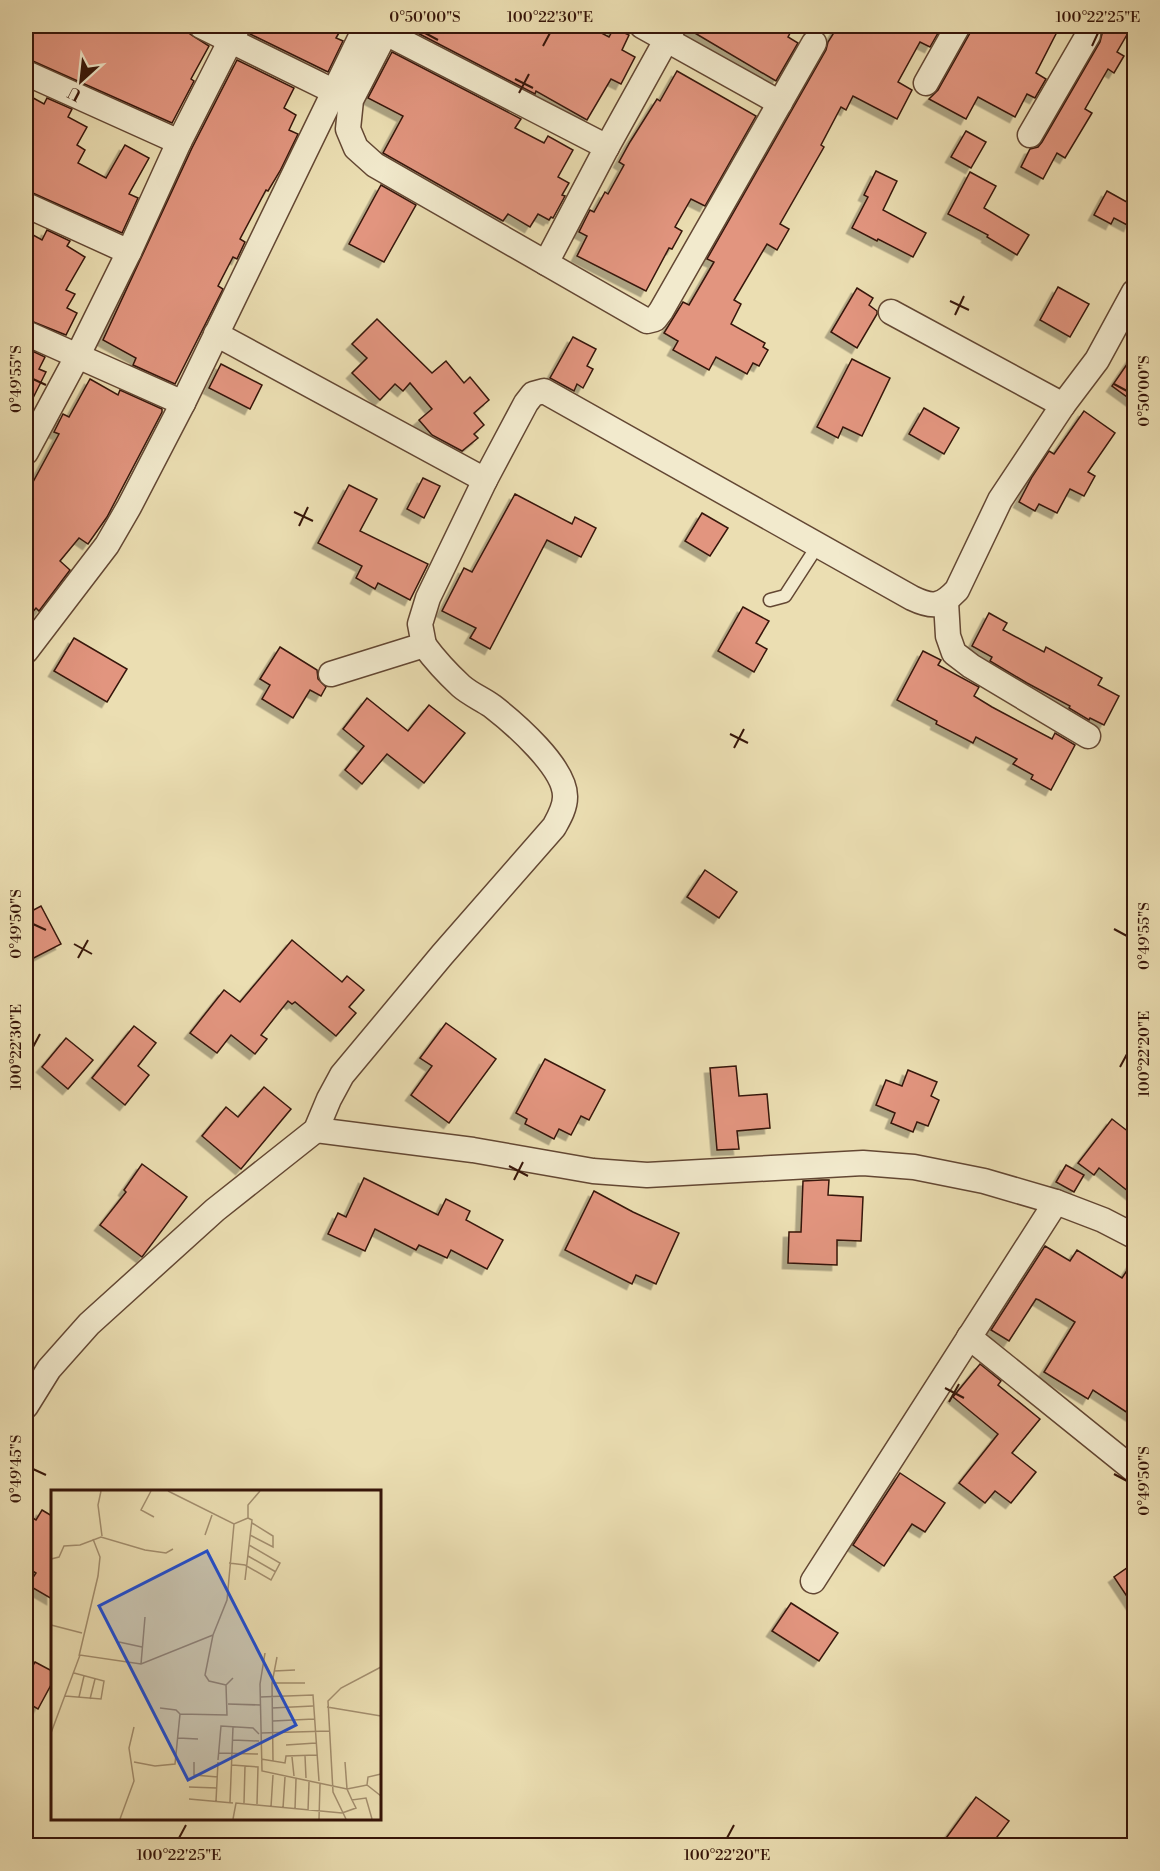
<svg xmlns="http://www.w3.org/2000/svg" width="1160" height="1871" font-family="'Libre Bodoni',serif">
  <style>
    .building { fill: #e2957f; stroke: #361509; stroke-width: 1.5; filter: url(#shadow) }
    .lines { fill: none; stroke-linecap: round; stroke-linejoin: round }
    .service-casing { stroke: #634733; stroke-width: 15 }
    .minor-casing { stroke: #634733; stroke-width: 27 }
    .service { stroke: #f2eacd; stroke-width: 12 }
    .minor { stroke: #f2eacd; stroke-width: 24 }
    .ticks { fill: none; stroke: #361509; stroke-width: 2 }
    .inset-road { fill: none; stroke: #a38e6e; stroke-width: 1.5 }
    .view { fill: #1d4ed8; fill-opacity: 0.15; stroke: #1d4ed8; stroke-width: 3 }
    .inset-edge { fill: none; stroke: #361509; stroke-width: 3 }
    .neatline { fill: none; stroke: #361509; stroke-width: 2 }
    .ticks-label { font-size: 15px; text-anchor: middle; fill: #361509 }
  </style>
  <defs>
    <filter id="shadow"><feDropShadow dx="-5.5" dy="5.5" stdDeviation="0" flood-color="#0004"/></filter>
  </defs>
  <rect width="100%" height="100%" fill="#ebdeb2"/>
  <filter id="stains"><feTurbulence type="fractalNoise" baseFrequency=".00333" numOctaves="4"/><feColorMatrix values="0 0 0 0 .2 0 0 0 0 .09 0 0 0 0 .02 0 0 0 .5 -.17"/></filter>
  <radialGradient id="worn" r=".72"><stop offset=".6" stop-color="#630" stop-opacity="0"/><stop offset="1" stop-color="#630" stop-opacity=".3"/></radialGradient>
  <!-- building -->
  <g class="building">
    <path d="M26,26H187L190,34L209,46L191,79L194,81L172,123L26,58Z"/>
    <path d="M254,26H343L336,38L343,41L328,72L250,34Z"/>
    <path d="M410,26H588L609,37L614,28L629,35L622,50L635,57L621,84L611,79L587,120L536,91L535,94L408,28Z"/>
    <path d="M688,26H794L788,37L798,43L776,81L688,29Z"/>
    <path d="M838,26H942L930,47L920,42L898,82L912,90L897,119L853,96L846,110L841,107L821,145L824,147L780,224L789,229L777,250L767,244L734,300L741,304L731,324L765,343L763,347L768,350L759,366L753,363L747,374L716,357L709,370L673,350L678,341L664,333L683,302L689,305L714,262L707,259L826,50L828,42Z"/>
    <path d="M972,26H1060L1036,73L1046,79L1035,98L1027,94L1015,117L978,97L966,119L929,99L938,90L970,33Z"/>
    <path d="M1104,26H1132L1117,52L1124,56L1114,73L1108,69L1085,109L1092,113L1065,158L1057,153L1043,179L1021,167L1030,149L1038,147L1042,142L1100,42Z"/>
    <path d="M392,52L521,119L515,128L544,143L548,136L573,150L558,177L569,183L562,195L565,196L553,218L551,217L549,220L538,214L530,227L508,214L503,221L383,153L403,116L368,98Z"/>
    <path d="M237,60L294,88L284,108L296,115L289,130L298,134L280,171L268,191L266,190L240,239L245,242L237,259L233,257L218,286L223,289L175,384L133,365L136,358L103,340L192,148Z"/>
    <path d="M677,71L756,116L705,206L691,199L675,227L682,231L672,249L669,248L646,291L577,256L587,236L579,232L590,210L594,212L605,192L608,194L624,165L619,162L630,142L657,99L660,101Z"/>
    <path d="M26,94L44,104L47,98L72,109L68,117L87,127L77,145L85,150L78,163L106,178L125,145L149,158L129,194L138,198L122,233L26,190Z"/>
    <path d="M966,131L986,142L971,168L951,157Z"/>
    <path d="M876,171L897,181L883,210L926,233L913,257L878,239L877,241L852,228L868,197L864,195Z"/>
    <path d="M970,172L996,186L984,208L1029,235L1017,255L987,237L988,235L948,214Z"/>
    <path d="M381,185L416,205L384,262L349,244Z"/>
    <path d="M1107,191L1134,206V216L1129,226L1114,218L1111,224L1094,215Z"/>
    <path d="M47,230L70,241L67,246L85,257L66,290L75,294L67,308L77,313L66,335L26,319V231L42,240Z"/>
    <path d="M1058,287L1089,304L1070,337L1040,320Z"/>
    <path d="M857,288L873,298L869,305L877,311V314L857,348L831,332Z"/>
    <path d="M377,319L432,373L446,361L464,383L470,377L489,400L474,413L484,425L474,434L478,438L462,451L432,435L419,420L432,409L410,383L403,391L395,384L380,400L352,373L367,358L352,344Z"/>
    <path d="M573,337L596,349L587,366L593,369L583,388L577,384L574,391L550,378Z"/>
    <path d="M26,348L45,357L39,369L46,372L26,412Z"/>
    <path d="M1134,354V402L1112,386Z"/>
    <path d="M852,359L890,378L862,436L843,427L838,438L817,427Z"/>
    <path d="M221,364L262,385L250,409L209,388Z"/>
    <path d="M90,379L118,395L120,390L162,409V412L107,517L88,544L79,538L60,561L70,570L39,611L36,608L26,620V495L59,434L54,432L63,414L69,417Z"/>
    <path d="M924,408L959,428L944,454L909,434Z"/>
    <path d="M1084,411L1115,433L1088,472L1095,476L1084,496L1070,489L1057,513L1039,504L1035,511L1019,502L1032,477L1049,451L1054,454Z"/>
    <path d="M423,478L440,486L424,518L407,509Z"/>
    <path d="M349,485L377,499L360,531L428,564L410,600L378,583L375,589L356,578L362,566L318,543Z"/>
    <path d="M515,494L572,524L575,517L596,528L581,557L547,540L490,649L470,638L476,628L442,611L464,568L472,572Z"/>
    <path d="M702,513L728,528L710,556L685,541Z"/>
    <path d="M743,607L769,621L756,643L767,649L754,672L718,651Z"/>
    <path d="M989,613L1007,623L1003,630L1044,652L1046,647L1102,678L1098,685L1119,696L1104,725L1090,718L1089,720L1069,708L1070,706L1027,683L990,661L992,657L972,646Z"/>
    <path d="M74,638L127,669L107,702L54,671Z"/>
    <path d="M280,647L317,670L318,679L326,687L321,696L310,690L293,718L262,699L270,685L260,679Z"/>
    <path d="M923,651L941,660L938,665L979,687L974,696L992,707L1052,739L1055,733L1075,745L1051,790L1031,779L1033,775L1013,764L1017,759L976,737L973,743L936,724L937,721L897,700Z"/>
    <path d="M367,698L408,731L429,705L465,733L424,783L387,754L362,784L345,770L364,746L343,729Z"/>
    <path d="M705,870L737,892L719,918L687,897Z"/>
    <path d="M41,906L61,944L26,962V914Z"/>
    <path d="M292,940L342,982L347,976L364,990L349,1007L356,1013L336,1036L295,1002L292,1004L288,1001L261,1035L267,1039L255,1054L231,1035L217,1053L190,1033L224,990L240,1002Z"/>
    <path d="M446,1023L496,1059L449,1123L411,1095L432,1066L420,1058Z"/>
    <path d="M134,1026L156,1043L138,1066L149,1075L125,1105L92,1078Z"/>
    <path d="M66,1038L93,1060L68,1089L42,1067Z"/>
    <path d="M545,1059L605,1090L589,1120L581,1116L571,1135L559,1129L554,1139L525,1124L527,1119L516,1113Z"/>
    <path d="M736,1066L739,1096L767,1094L770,1128L737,1131L739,1149L717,1150L710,1068Z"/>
    <path d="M908,1070L937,1082L931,1096L939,1100L928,1126L917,1122L913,1132L891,1123L895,1113L876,1105L886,1080L902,1086Z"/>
    <path d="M264,1087L291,1109L241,1169L202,1136L226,1107L238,1117Z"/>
    <path d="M1112,1119L1134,1136V1196L1099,1168L1094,1175L1078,1163Z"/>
    <path d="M142,1164L187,1197L142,1257L100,1225L126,1192L124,1190Z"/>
    <path d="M1066,1165L1084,1175L1074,1192L1056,1182Z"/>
    <path d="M364,1178L438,1215L446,1199L470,1211L466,1220L503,1240L487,1269L451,1250L447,1258L419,1245L416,1250L375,1229L365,1251L328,1234L338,1213L346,1217Z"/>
    <path d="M822,1180H829L828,1195L863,1197L861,1241L837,1240V1265L788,1263L789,1232H801L803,1181Z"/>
    <path d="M594,1191L633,1212L679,1233L656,1284L636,1275L632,1284L565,1250Z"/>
    <path d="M1045,1246L1070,1261L1077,1250L1122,1278L1134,1260V1417L1093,1390L1088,1399L1044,1372L1075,1322L1039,1300L1036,1299L1009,1341L991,1330Z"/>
    <path d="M980,1364L1001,1381L998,1385L1040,1419L1012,1453L1036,1472L1011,1503L995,1491L985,1503L959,1483L998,1434L953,1397Z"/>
    <path d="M900,1473L945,1503L925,1532L912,1524L884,1566L853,1545Z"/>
    <path d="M42,1510L52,1516V1599L28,1585L36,1573L26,1567V1514L36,1520Z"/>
    <path d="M1134,1563V1607L1114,1577Z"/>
    <path d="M791,1603L838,1633L819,1661L772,1631Z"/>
    <path d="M35,1662L52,1671V1683L38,1709L26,1702V1679Z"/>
    <path d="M976,1797L1009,1821L991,1845H941Z"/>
  </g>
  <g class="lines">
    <defs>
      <path id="service" d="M770,600L785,596L818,545"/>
      <g id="minor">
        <path d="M201,26L333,91"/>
        <path d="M389,26L351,100L348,129L356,148L375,165L647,321L655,319L661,311L814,43"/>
        <path d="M642,26L780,103"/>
        <path d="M386,33L607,147"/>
        <path d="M26,73L179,142"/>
        <path d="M926,83L958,26"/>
        <path d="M1030,135L1088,35L1089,26"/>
        <path d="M26,205L129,252"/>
        <path d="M546,263L607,147L674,26"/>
        <path d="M891,312L1063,405"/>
        <path d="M26,333L183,403"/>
        <path d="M216,334L485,480"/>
        <path d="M26,452L77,357L129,252L179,142L238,26"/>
        <path d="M946,602L948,636L954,653L971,666L1088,736"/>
        <path d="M26,651L107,545L129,507L183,403L366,26"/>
        <path d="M331,674L424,645L420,624L428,598L485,480L526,403L533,394L544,391L912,598C933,608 941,607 957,590L1000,500L1063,405L1097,360L1134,292"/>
        <path d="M316,1130L473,1150L593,1171L647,1175L863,1163L914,1167L984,1181L1056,1202L1103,1220L1134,1236"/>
        <path d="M969,1337L1134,1470"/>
        <path d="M26,1406L49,1369L89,1324L215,1210L316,1130L329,1099L342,1075L442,955L554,827C559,818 565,808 565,797C566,768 514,723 492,706C482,699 470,694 461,686C447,673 435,660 424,645"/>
        <path d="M813,1581L1056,1202"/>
      </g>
    </defs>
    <!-- service casing -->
    <use href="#service" class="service-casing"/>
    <!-- minor casing -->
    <use href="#minor" class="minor-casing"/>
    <!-- service -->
    <use href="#service" class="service"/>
    <!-- minor -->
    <use href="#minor" class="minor"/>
  </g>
  <!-- ticks -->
  <path class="ticks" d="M425,33L438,40M543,46L550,33M1092,46L1098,33M515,79L533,88M519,93L529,74M950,301L969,310M955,315L964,296M33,379L46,385M1114,384L1127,391M294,512L313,521M299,526L308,507M730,734L748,743M734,748L744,729M33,924L46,930M1114,929L1127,936M74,944L92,954M78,958L88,940M33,1047L40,1034M1120,1067L1127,1054M509,1166L528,1176M514,1180L523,1162M945,1388L964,1398M949,1402L959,1384M33,1469L46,1475M1114,1474L1127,1481M179,1838L186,1825M727,1838L734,1825"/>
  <!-- overview -->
  <g transform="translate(51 1490)">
    <rect width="330" height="330" fill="#ebdeb2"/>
    <path class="inset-road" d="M50,1L47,15L51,46M100,1L90,20L103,27M117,1L183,34L197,28V15L209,1M154,45L161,25M199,45L222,57V46L201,33M197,66L225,82M0,69L8,67L13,56L29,55L50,47L94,60L115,63L122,59M178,73L194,75L220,90L229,73L198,55M194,90L201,30L197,28M0,135L31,143M68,152L91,157M214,163L209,194L211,281L296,299L316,295L330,306M28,166L47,86L49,67L42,49M90,174L94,127M223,181L244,180M221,193H254M175,195L158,191L154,185L162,145L176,110L183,34M14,206L50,209L53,191L23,183M28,207L33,186M209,207L262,205L268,291M39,209L44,189M177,214L209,215M276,217L330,226M109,218L125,220L129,224M221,218L262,216M222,231L263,229M0,243L29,165L90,174L162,145M210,243L278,241M127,248L147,249M182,250L208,251M235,255L265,253M168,263L207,264M254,266L255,288M241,267L243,286M210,269L234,273L235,266L266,265M167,270L170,236L202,238L208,244M222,271L221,193L226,167M83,272L104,276L124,274L129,224L176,225L175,195L182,188M143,272V285L167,287M294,272L296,299L301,310L315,308L321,329M181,275L207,277L206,314M316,295L317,287L330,284M138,297L166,298M138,309L182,313M165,311L167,272M179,312L182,237M193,313L194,276M220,317L222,285M232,318L234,287M244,319L245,289M257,321L258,292M291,323L305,318L301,310M69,329L83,291L78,258L83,237M182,329L185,313L291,323M268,329L269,294M295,329L282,302L277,211L290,198L330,177"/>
    <path class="view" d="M156,61L245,235L137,290L48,116Z"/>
    <rect width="330" height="330" class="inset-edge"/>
  </g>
  <!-- margin -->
  <rect width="1160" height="1871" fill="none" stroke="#ebdeb2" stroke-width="66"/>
  <!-- north arrow -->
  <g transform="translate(81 81) rotate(207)" stroke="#f2eacd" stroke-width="4.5" paint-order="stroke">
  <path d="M0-4.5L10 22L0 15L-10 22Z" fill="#361509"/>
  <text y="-9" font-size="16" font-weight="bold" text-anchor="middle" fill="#361509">U</text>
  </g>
  <rect x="33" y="33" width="1094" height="1805" class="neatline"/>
  <g class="ticks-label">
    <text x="425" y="22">0°50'00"S</text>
    <text x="550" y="22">100°22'30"E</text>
    <text x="1098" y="22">100°22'25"E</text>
    <text transform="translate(16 379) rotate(-90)" y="5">0°49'55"S</text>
    <text transform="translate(1144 391) rotate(-90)" y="5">0°50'00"S</text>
    <text transform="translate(16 924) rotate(-90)" y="5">0°49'50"S</text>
    <text transform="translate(1144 936) rotate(-90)" y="5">0°49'55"S</text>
    <text transform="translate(16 1047) rotate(-90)" y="5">100°22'30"E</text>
    <text transform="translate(1144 1054) rotate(-90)" y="5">100°22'20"E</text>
    <text transform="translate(16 1469) rotate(-90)" y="5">0°49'45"S</text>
    <text transform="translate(1144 1481) rotate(-90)" y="5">0°49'50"S</text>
    <text x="179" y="1860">100°22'25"E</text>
    <text x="727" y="1860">100°22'20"E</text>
  </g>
  <rect width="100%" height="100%" filter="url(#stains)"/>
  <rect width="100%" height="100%" fill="url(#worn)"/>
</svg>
